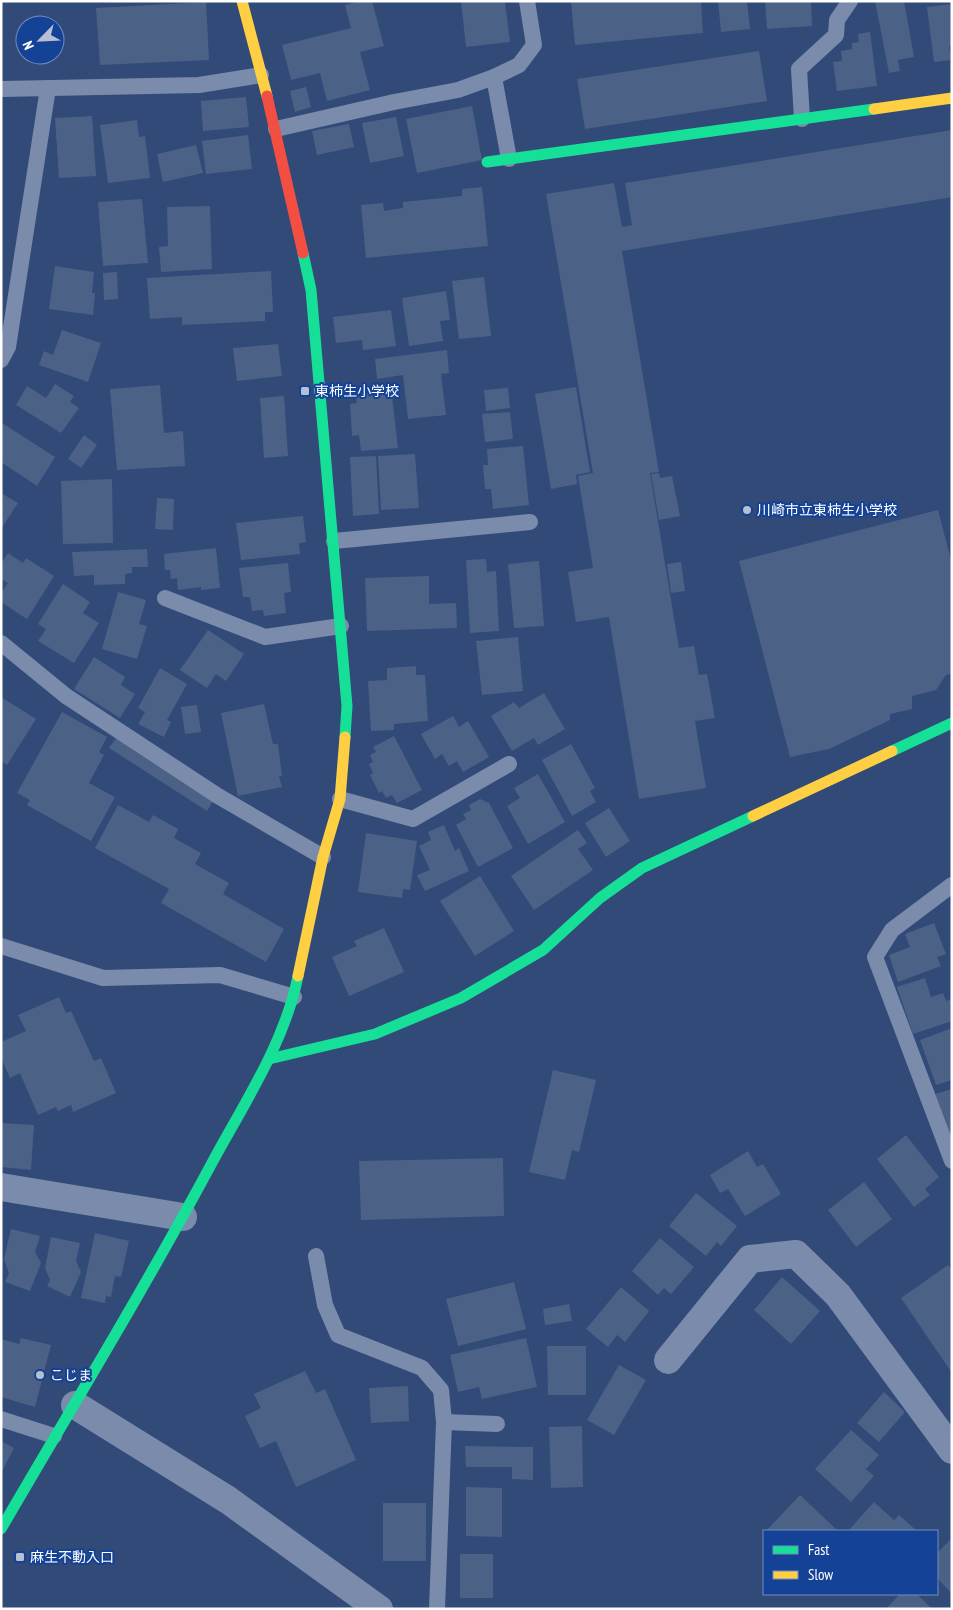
<svg xmlns="http://www.w3.org/2000/svg" width="953" height="1610" font-family="'PT Sans Narrow','Noto Sans JP',sans-serif">
  <style>
    .building { fill: #4c6186 }
    .lines { fill: none; stroke-linecap: round; stroke-linejoin: round }
    .lane { stroke: #7b8bab; stroke-width: 16 }
    .street { stroke: #7b8bab; stroke-width: 28 }
    .fast { stroke: #16e098; stroke-width: 11 }
    .slow { stroke: #ffcf43; stroke-width: 11 }
    .jam { stroke: #f24e42; stroke-width: 11 }
    .poi-dot { fill: #b7c0d0; stroke: #134296; stroke-width: 2 }
    .labels { text-anchor: middle; dominant-baseline: central; stroke-width: 4; stroke-linejoin: round; paint-order: stroke }
    .poi-label { font-size: 14px; fill: #fff; stroke: #134296; text-anchor: start }
  </style>
  <rect width="100%" height="100%" fill="#314a78"/>
  <!-- building -->
  <g class="building">
    <path d="M361,1H372L384,46L360,52L370,90L327,101L320,73L291,80L282,45L351,28L345,5Z"/>
    <path d="M461,1H505L510,42L466,47Z"/>
    <path d="M571,1H701L703,33L575,45Z"/>
    <path d="M718,1H747L750,29L721,32Z"/>
    <path d="M765,1H811L812,26L767,29Z"/>
    <path d="M875,1H904L914,57L898,60L900,71L889,73Z"/>
    <path d="M206,2L209,60L100,65L96,8Z"/>
    <path d="M952,4V46H949L951,60L934,62L927,7Z"/>
    <path d="M870,32L877,86L837,91L833,62L842,61L841,51L852,49V43L859,42L858,34Z"/>
    <path d="M759,51L767,101L585,129L577,79Z"/>
    <path d="M306,87L311,107L295,112L290,91Z"/>
    <path d="M246,97L249,127L203,131L201,101Z"/>
    <path d="M472,106L482,160L417,173L406,119Z"/>
    <path d="M92,116L96,176L59,178L55,118Z"/>
    <path d="M396,117L404,156L370,163L362,123Z"/>
    <path d="M137,120L139,137L145,136L150,178L108,183L100,125Z"/>
    <path d="M349,124L354,147L317,155L312,131Z"/>
    <path d="M952,130V197L622,251L659,472L650,473L679,648L694,646L699,675L707,674L715,718L695,721L706,788L639,799L609,617L576,622L568,572L593,568L578,476L593,473L546,194L614,183L622,227L632,225L625,183Z"/>
    <path d="M248,135L252,169L206,174L202,141Z"/>
    <path d="M196,145L203,173L163,182L157,154Z"/>
    <path d="M482,187L488,246L366,258L361,205L383,203L384,211L403,208V202L462,196V189Z"/>
    <path d="M142,199L148,263L103,266L98,202Z"/>
    <path d="M210,206L212,269L161,272L159,247L168,246L167,207Z"/>
    <path d="M55,266L94,272L92,293H95L93,315L49,309Z"/>
    <path d="M271,271L273,312H265V321L182,325V317L150,319L147,278Z"/>
    <path d="M117,272L118,299L104,300L103,273Z"/>
    <path d="M484,277L491,336L459,339L452,281Z"/>
    <path d="M446,291L450,320L440,321L443,341L409,346L402,298Z"/>
    <path d="M391,310L396,346L363,350L362,340L336,343L333,317Z"/>
    <path d="M62,330L101,343L88,382L39,365L44,351L53,355Z"/>
    <path d="M278,344L282,376L237,381L233,348Z"/>
    <path d="M447,350L449,373L441,374L446,415L408,419L403,375L377,379L375,359Z"/>
    <path d="M55,384L74,396L70,402L79,408L61,433L16,405L27,386L46,398Z"/>
    <path d="M160,385L164,433L183,431L185,466L117,470L110,389Z"/>
    <path d="M391,387L398,448L361,451L359,435L352,436L350,404L357,403L355,391Z"/>
    <path d="M576,387L590,472L576,475L577,484L551,489L535,394Z"/>
    <path d="M508,388L510,408L486,411L484,390Z"/>
    <path d="M284,396L288,456L264,458L260,398Z"/>
    <path d="M510,412L513,439L485,442L482,414Z"/>
    <path d="M2,423L55,457L37,486L1,462Z"/>
    <path d="M84,435L97,445L81,468L68,459Z"/>
    <path d="M523,446L529,505L493,509L491,489H485L483,465H488L487,449Z"/>
    <path d="M415,454L419,508L381,510L378,456Z"/>
    <path d="M376,456L379,514L353,516L350,457Z"/>
    <path d="M659,473L660,478L672,476L680,516L659,520L651,474Z"/>
    <path d="M112,479L113,543L63,544L61,481Z"/>
    <path d="M1,493L18,503L1,529Z"/>
    <path d="M157,498L174,499L173,530L155,529Z"/>
    <path d="M938,510L952,564V674L946,675L936,690L912,696V709L890,714V720L829,749L790,757L739,561Z"/>
    <path d="M303,516L306,542L299,543L300,554L241,560L236,523Z"/>
    <path d="M216,548L220,588L201,590V587L178,590L177,578L171,579L170,570H165L164,554Z"/>
    <path d="M147,549L148,567H132V573L125,574V584L94,585V575L74,576L72,552Z"/>
    <path d="M8,553L23,563L26,558L54,576L27,619L1,602V593L8,583L1,579V564Z"/>
    <path d="M486,559L487,572L496,571L499,631L470,633L466,560Z"/>
    <path d="M539,561L544,626L514,628L508,564Z"/>
    <path d="M681,562L685,591L671,593L667,564Z"/>
    <path d="M288,563L291,592L284,593L286,613L264,616L263,610L252,611L250,597H243L239,568Z"/>
    <path d="M429,576V604L456,603L457,628L367,631L365,578Z"/>
    <path d="M63,584L90,602L83,613L99,623L74,663L38,641L46,629L38,624Z"/>
    <path d="M118,592L146,600L139,624L147,626L137,659L102,649Z"/>
    <path d="M208,630L244,654L226,681L216,674L207,688L180,670Z"/>
    <path d="M518,637L523,691L482,695L476,641Z"/>
    <path d="M94,657L125,677L121,685L135,694L120,718L74,689Z"/>
    <path d="M416,666V675H425L428,721L394,724V730L371,731L368,681L387,680V668Z"/>
    <path d="M160,668L187,684L167,720L171,722L164,737L138,724L145,712L138,708Z"/>
    <path d="M544,693L565,729L538,745L534,738L512,751L491,716L514,702L519,708Z"/>
    <path d="M1,697L36,719L7,765L1,761Z"/>
    <path d="M264,704L273,744H278L282,776H279L282,787L238,796L221,713Z"/>
    <path d="M197,705L201,732L185,734L181,707Z"/>
    <path d="M62,712L107,737L99,752L104,755L89,783L115,797L91,841L27,805L30,800L17,793Z"/>
    <path d="M453,716L459,727L468,721L489,757L463,772L457,761L449,766L442,754L435,759L421,734Z"/>
    <path d="M394,736L422,790L397,803L392,795L386,798L382,791L379,793L370,775L373,773L369,764L373,762L370,755L376,752L373,747Z"/>
    <path d="M116,738L213,801L207,811L109,748Z"/>
    <path d="M571,744L595,788L590,791L596,802L572,816L542,760Z"/>
    <path d="M538,774L565,822L528,844L507,806L520,798L514,788Z"/>
    <path d="M480,799L489,803L513,848L478,867L456,825L466,819L463,814L471,810L469,805Z"/>
    <path d="M118,805L149,822L153,815L178,829L174,838L201,853L195,864L229,883L223,894L284,929L266,962L161,903L169,889L95,848Z"/>
    <path d="M609,808L630,841L606,857L585,823Z"/>
    <path d="M444,825L455,851L459,848L469,871L425,891L417,875L430,870L419,846L431,840L428,832Z"/>
    <path d="M578,830L587,843L578,849L593,870L534,910L511,876Z"/>
    <path d="M366,833L417,841L410,890L403,889L402,898L358,892Z"/>
    <path d="M480,876L514,931L475,956L440,901Z"/>
    <path d="M934,923L946,954L937,957L941,966L898,982L889,955L910,947L905,934Z"/>
    <path d="M384,928L404,972L349,996L332,957L357,946L354,941Z"/>
    <path d="M925,978L931,997L943,993L946,1001L952,999V1021L913,1034L897,987Z"/>
    <path d="M59,997L66,1013L71,1011L94,1061L101,1058L116,1093L73,1112L71,1105L58,1111L56,1107L38,1115L20,1073L10,1078L1,1058V1042L26,1031L18,1015Z"/>
    <path d="M952,1028V1080L936,1085L920,1040Z"/>
    <path d="M553,1070L596,1080L579,1152L572,1150L565,1180L529,1172Z"/>
    <path d="M952,1089V1138L935,1094Z"/>
    <path d="M1,1123L34,1125L31,1170L1,1167Z"/>
    <path d="M906,1135L939,1177L925,1189L930,1195L914,1207L877,1159Z"/>
    <path d="M748,1151L757,1167L763,1164L781,1194L745,1216L728,1189L720,1193L710,1175Z"/>
    <path d="M503,1158L504,1216L361,1220L359,1161Z"/>
    <path d="M864,1182L892,1219L856,1247L828,1210Z"/>
    <path d="M696,1193L737,1226L721,1246L717,1242L706,1256L669,1226Z"/>
    <path d="M11,1229L40,1236L35,1252L41,1263L30,1291L5,1282L9,1273L4,1259Z"/>
    <path d="M95,1233L129,1241L121,1277L115,1276L111,1297L106,1296L105,1303L81,1298Z"/>
    <path d="M51,1237L80,1243L76,1261L81,1272L70,1297L47,1286L50,1280L45,1268Z"/>
    <path d="M660,1238L694,1267L671,1294L664,1288L658,1295L632,1271Z"/>
    <path d="M948,1265L952,1270V1373L901,1298Z"/>
    <path d="M782,1277L820,1311L791,1344L754,1310Z"/>
    <path d="M514,1282L526,1329L458,1346L446,1299Z"/>
    <path d="M621,1287L649,1311L625,1342L617,1335L608,1347L586,1329Z"/>
    <path d="M569,1304L572,1321L545,1325L543,1309Z"/>
    <path d="M21,1338L51,1345L35,1407L1,1397V1339L19,1344Z"/>
    <path d="M526,1338L537,1387L482,1399L479,1387L458,1392L450,1355Z"/>
    <path d="M547,1346H586V1395H548Z"/>
    <path d="M619,1365L646,1380L614,1435L587,1420Z"/>
    <path d="M305,1371L316,1393L325,1389L356,1460L296,1487L276,1441L260,1448L245,1416L261,1408L254,1394Z"/>
    <path d="M408,1386L409,1421L371,1423L369,1388Z"/>
    <path d="M884,1392L905,1412L879,1442L857,1423Z"/>
    <path d="M582,1426L583,1487L551,1488L549,1427Z"/>
    <path d="M851,1430L879,1455L866,1469L874,1476L851,1502L815,1469Z"/>
    <path d="M1,1441L14,1448L1,1473Z"/>
    <path d="M465,1446L533,1447V1480L512,1479V1467H466Z"/>
    <path d="M466,1487L502,1488V1537L466,1536Z"/>
    <path d="M800,1495L837,1530L836,1531L767,1530Z"/>
    <path d="M874,1502L894,1520L899,1515L917,1531H848Z"/>
    <rect x="383" y="1503" width="43" height="58"/>
    <path d="M952,1538V1594L937,1578V1553Z"/>
    <rect x="460" y="1554" width="33" height="44"/>
    <path d="M900,1594H917L932,1609H886Z"/>
  </g>
  <g class="lines">
    <!-- lane -->
    <g class="lane">
      <path d="M494,77L509,159"/>
      <path d="M2,89L199,85L261,75"/>
      <path d="M802,119L799,69L836,35L837,20L850,1"/>
      <path d="M276,129L394,102L458,90L494,77L519,65L534,45L527,1"/>
      <path d="M1,360L8,347L48,88"/>
      <path d="M334,541L530,522"/>
      <path d="M165,598L265,637L341,626"/>
      <path d="M1,643L66,696L218,796L323,857"/>
      <path d="M340,799L413,819L509,764"/>
      <path d="M952,885L892,930L875,957L952,1161"/>
      <path d="M1,946L103,978L220,975L294,997"/>
      <path d="M316,1256L325,1305L338,1335L422,1368L441,1390L444,1422L437,1609"/>
      <path d="M1,1419L54,1436"/>
      <path d="M444,1422L497,1424"/>
    </g>
    <!-- street -->
    <g class="street">
      <path d="M1,1187L183,1217"/>
      <path d="M668,1360L750,1259L796,1254L838,1295L952,1450"/>
      <path d="M75,1405L228,1500L379,1609"/>
    </g>
    <!-- fast -->
    <g class="fast">
      <path d="M487,162L874,109"/>
      <path d="M303,253L311,290L347,706L345,737"/>
      <path d="M892,751L952,723"/>
      <path d="M269,1059L375,1034L461,998L543,950L600,898L642,868L753,816"/>
      <path d="M1,1529C72,1407 146,1286 213,1161C245,1102 285,1042 298,976"/>
    </g>
    <!-- slow -->
    <g class="slow">
      <path d="M242,1L267,96"/>
      <path d="M874,109L952,98"/>
      <path d="M753,816L892,751"/>
      <path d="M298,976L323,857L340,799L345,737"/>
    </g>
    <!-- jam -->
    <path class="jam" d="M267,96L303,253"/>
  </g>
  <!-- markers -->
  <g class="poi-dot">
    <rect x="300" y="386" width="10" height="10" rx="2.5"/>
    <circle cx="747" cy="510" r="5"/>
    <circle cx="40" cy="1375" r="5"/>
    <rect x="15" y="1552" width="10" height="10" rx="2.5"/>
  </g>
  <g class="labels">
    <!-- poi labels -->
    <g class="poi-label">
      <text x="315" y="391">東柿生小学校</text>
      <text x="757" y="510">川崎市立東柿生小学校</text>
      <text x="50" y="1375">こじま</text>
      <text x="30" y="1557">麻生不動入口</text>
    </g>
  </g>
  <!-- border -->
  <rect width="953" height="1610" fill="none" stroke="#ffffff" stroke-width="5"/>
  <!-- legend -->
  <rect x="763" y="1530" width="175" height="65" fill="#134296" stroke="#718ec0"/>
  <rect x="773" y="1546" width="25" height="8" fill="#16e098" stroke="#718ec0"/>
  <text x="808" y="1555" font-size="15" fill="#ffffff">Fast</text>
  <rect x="773" y="1571" width="25" height="8" fill="#ffcf43" stroke="#718ec0"/>
  <text x="808" y="1580" font-size="15" fill="#ffffff">Slow</text>
  <!-- north arrow -->
  <g transform="translate(40 40) rotate(246)"><circle r="24" fill="#134296" stroke="#718ec0"/>
  <path d="M0-4L9 19L0 12L-9 19Z" fill="#b7c0d0"/>
  <text y="-8" font-size="14" font-weight="bold" text-anchor="middle" fill="#ffffff">N</text>
  </g>
</svg>
